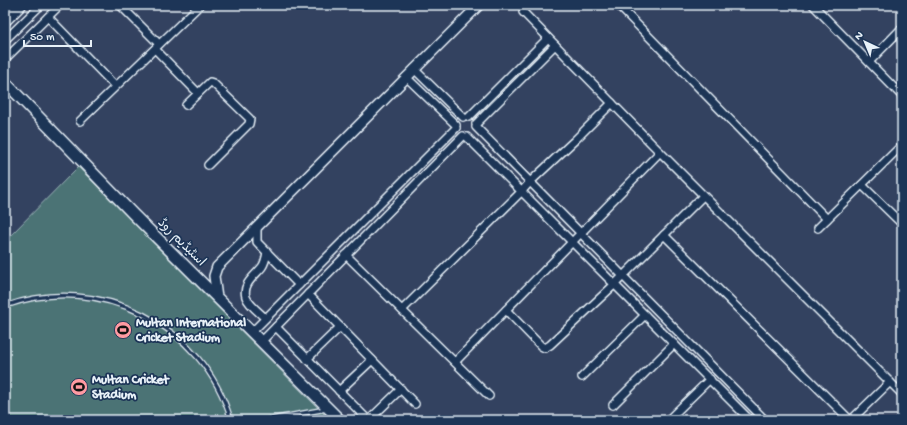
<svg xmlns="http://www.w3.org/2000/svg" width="907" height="425" font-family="'Gochi Hand','Playpen Sans Arabic',sans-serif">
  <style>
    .green { fill: #4c7375; stroke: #9ab2b6 }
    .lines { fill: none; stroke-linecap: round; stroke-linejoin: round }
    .service-casing { stroke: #e8f1f8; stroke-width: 6 }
    .minor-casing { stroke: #e8f1f8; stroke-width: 10 }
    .tertiary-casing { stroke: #e8f1f8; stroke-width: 12 }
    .secondary-casing { stroke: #e8f1f8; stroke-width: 13 }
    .service { stroke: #1d3557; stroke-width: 3.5 }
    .minor { stroke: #1d3557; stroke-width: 7 }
    .tertiary { stroke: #1d3557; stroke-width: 9 }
    .secondary { stroke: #1d3557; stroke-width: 10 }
    .labels { text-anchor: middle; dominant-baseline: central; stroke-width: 3.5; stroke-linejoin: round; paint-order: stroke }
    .street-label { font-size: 13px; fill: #e8f1f8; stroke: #1d3557 }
    .poi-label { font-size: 13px; font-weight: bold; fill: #e8f1f8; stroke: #1d3557; text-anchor: start }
  </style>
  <rect width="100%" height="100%" fill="#334260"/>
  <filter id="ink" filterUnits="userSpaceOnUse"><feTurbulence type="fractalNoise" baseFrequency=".025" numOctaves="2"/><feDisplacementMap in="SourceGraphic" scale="8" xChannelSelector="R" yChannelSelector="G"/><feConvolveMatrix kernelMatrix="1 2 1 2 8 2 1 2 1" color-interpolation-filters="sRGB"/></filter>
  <g filter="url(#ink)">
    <!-- green -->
    <path class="green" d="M78,167L330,420H5V241Z"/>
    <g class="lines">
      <defs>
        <g id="service">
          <path d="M5,306C99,272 203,324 231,420"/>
          <path d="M266,420L326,409"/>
        </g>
        <g id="minor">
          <path d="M120,5L159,44"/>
          <path d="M618,5L827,219"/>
          <path d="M813,5L902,96"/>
          <path d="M523,12L651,143L902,394"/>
          <path d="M48,17L115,86"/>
          <path d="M5,40L41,5"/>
          <path d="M155,49L198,93"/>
          <path d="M5,59L60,5"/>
          <path d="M869,62L902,28"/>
          <path d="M414,69L463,117"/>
          <path d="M406,77L456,125"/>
          <path d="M186,105L210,82L213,83L250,119L249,124L208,165"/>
          <path d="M469,117L548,38"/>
          <path d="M80,121L200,5"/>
          <path d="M476,124L555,45"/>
          <path d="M476,127L765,420"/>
          <path d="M467,137L750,420"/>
          <path d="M862,185L902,224"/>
          <path d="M257,227V242L299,285"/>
          <path d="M818,228L902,145"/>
          <path d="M664,235L850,420"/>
          <path d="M346,255L489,396"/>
          <path d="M308,294L415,404"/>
          <path d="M402,310L522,191L530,182L575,140L612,103"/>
          <path d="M506,310L541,346L545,348L550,345L615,284L703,196"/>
          <path d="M265,318C259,312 249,305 246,297C242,284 255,276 262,267C265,263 266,258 267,252"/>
          <path d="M276,327L368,420"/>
          <path d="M252,332L456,128"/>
          <path d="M262,341L463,136"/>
          <path d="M307,359L340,327"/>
          <path d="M455,362L660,152"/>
          <path d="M582,377L645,315"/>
          <path d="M339,391L372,360"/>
          <path d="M613,405L674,344"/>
          <path d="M369,420L401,389"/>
          <path d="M668,420L710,379"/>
          <path d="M851,420L890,382"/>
        </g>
        <path id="tertiary" d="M217,298L214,276L217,267L479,5"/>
        <g id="secondary">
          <path d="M5,21L21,5"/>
          <path d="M5,82L133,214L340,420"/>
        </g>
      </defs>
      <!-- service casing -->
      <use href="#service" class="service-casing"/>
      <!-- minor casing -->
      <use href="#minor" class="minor-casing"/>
      <!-- tertiary casing -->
      <use href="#tertiary" class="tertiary-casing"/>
      <!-- secondary casing -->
      <use href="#secondary" class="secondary-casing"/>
      <!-- service -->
      <use href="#service" class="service"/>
      <!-- minor -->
      <use href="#minor" class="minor"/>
      <!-- tertiary -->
      <use href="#tertiary" class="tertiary"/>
      <!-- secondary -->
      <use href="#secondary" class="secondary"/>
    </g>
  </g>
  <!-- icons -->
  <defs>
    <symbol id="stadium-disc" viewBox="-11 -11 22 22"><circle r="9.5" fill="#ff9aa2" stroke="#1d3557"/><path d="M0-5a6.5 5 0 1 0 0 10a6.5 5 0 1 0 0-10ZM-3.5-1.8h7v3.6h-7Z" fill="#111"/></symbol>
  </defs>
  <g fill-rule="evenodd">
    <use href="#stadium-disc" x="113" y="320" width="20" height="20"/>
    <use href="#stadium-disc" x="69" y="377" width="20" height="20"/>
  </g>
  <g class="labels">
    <!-- street labels -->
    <g class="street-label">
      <text transform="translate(181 243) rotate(45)">اسٹیڈیم روڈ</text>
    </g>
    <!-- poi labels -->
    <g class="poi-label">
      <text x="136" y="323">Multan International<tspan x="136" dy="15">Cricket Stadium</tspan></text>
      <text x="92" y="380">Multan Cricket<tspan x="92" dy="15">Stadium</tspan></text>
    </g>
  </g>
  <!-- margin -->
  <rect width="907" height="425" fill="none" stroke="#1d3557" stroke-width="20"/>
  <rect x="10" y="10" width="887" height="405" fill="none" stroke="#e8f1f8" stroke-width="1.5" filter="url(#ink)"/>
  <!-- north arrow -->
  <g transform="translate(865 42) rotate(316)" stroke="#1d3557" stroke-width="3" paint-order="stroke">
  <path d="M0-3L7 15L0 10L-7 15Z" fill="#e8f1f8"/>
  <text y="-6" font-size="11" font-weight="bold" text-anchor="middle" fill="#e8f1f8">N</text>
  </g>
  <!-- scale -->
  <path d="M24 40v6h67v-6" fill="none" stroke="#e8f1f8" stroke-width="2"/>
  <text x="30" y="40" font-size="12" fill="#e8f1f8" stroke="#1d3557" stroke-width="3" paint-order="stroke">50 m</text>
</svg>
